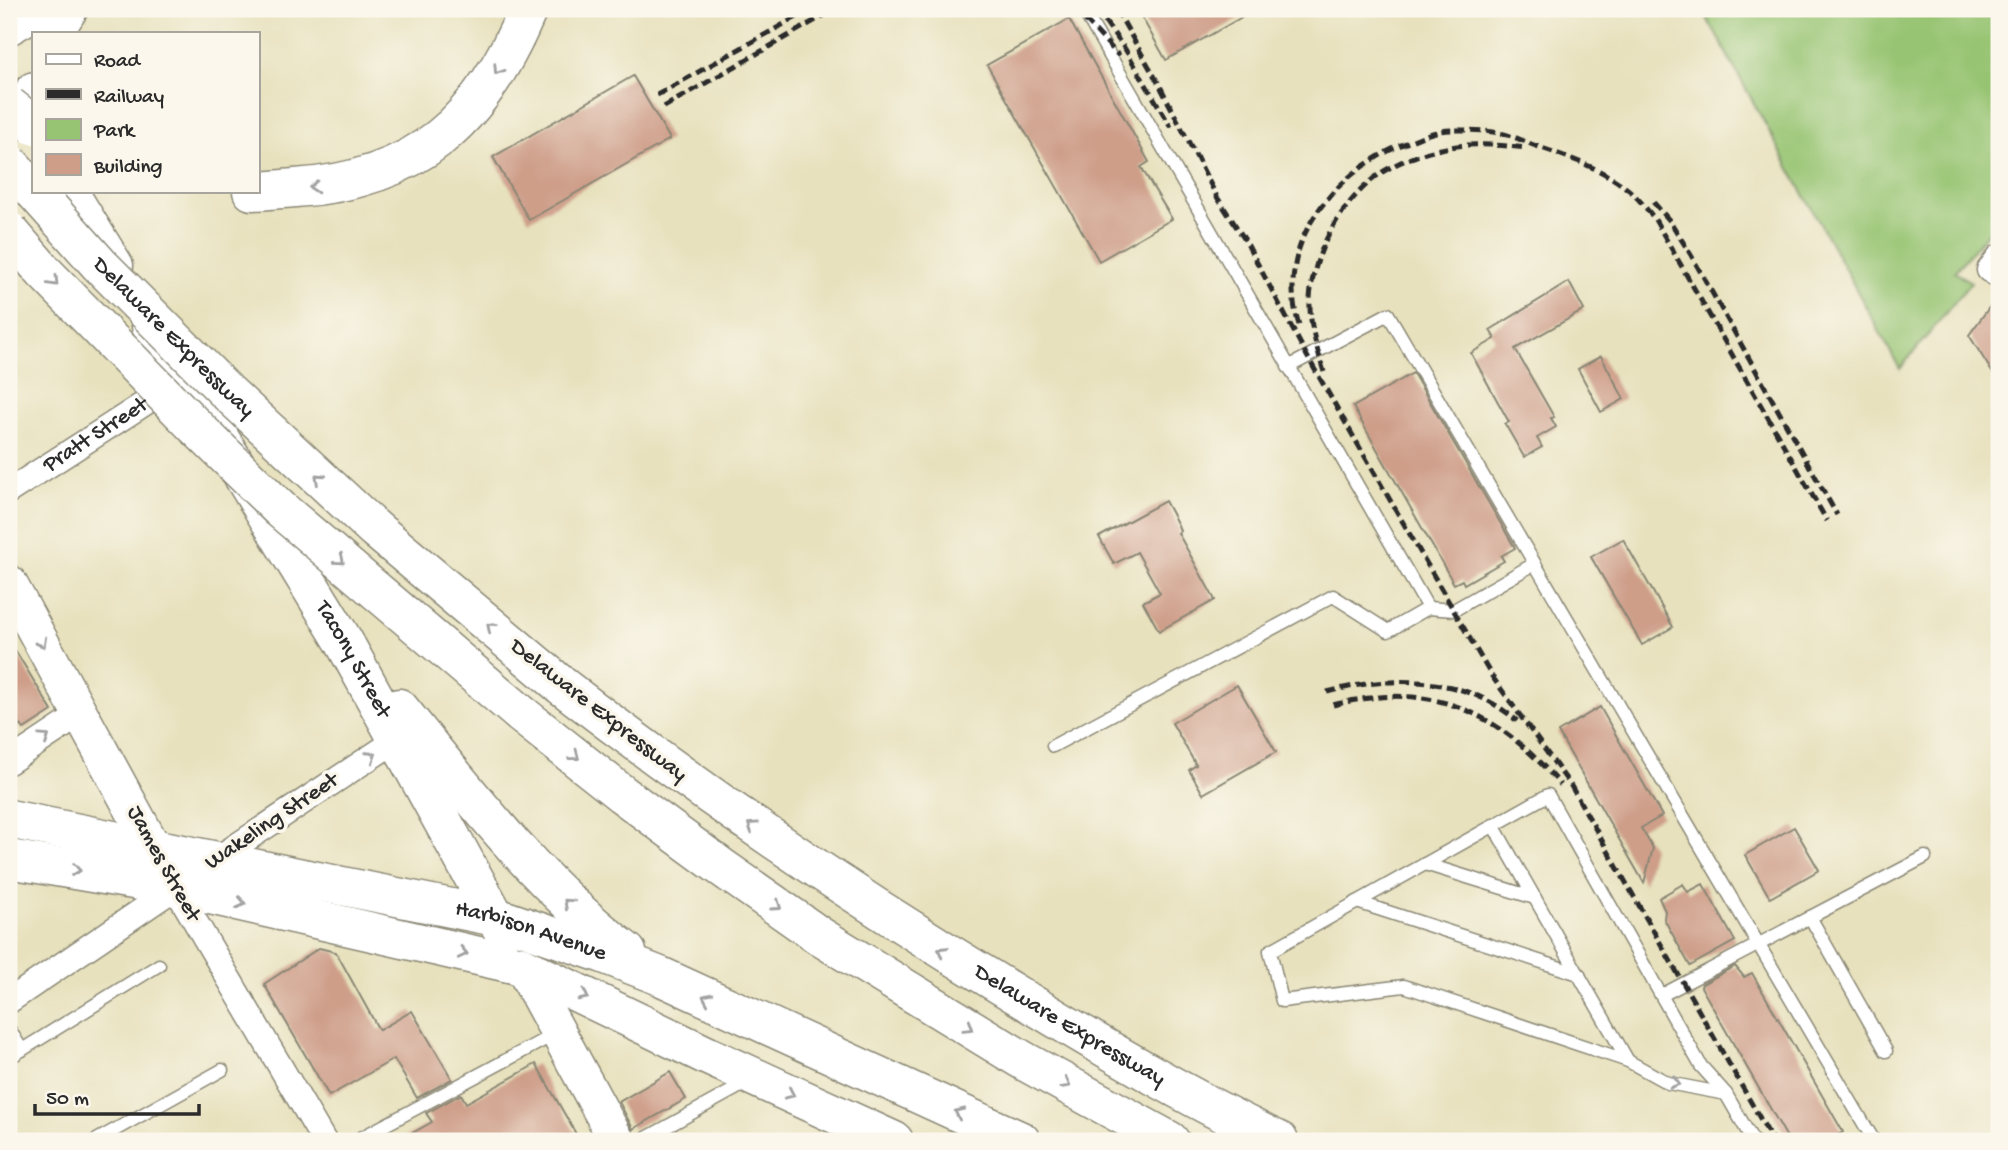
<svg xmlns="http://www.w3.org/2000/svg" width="2008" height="1150" font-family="'Gochi Hand',sans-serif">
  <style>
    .green { fill: #97c472; stroke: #61784e; stroke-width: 2 }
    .building { fill: #ce9e89 }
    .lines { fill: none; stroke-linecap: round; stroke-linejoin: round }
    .lane-casing { stroke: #898674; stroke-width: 15 }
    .street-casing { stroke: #898674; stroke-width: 27 }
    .secondary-casing { stroke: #898674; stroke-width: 38 }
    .primary-casing { stroke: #898674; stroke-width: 41 }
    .highway-casing { stroke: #898674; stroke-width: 41 }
    .lane { stroke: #fff; stroke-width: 12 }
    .street { stroke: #fff; stroke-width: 24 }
    .secondary { stroke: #fff; stroke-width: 35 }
    .primary { stroke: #fff; stroke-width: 38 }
    .highway { stroke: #fff; stroke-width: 38 }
    .rail { stroke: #2b2b2b; stroke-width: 5; stroke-dasharray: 10 5; stroke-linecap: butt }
    .highway-bridge-casing { stroke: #898674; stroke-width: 41; stroke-linecap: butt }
    .highway-bridge { stroke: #fff; stroke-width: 38 }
    .oneway { stroke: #a0a0a0 }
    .labels { text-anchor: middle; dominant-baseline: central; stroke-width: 7; stroke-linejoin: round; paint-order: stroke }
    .street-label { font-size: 23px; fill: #2b2b2b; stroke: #fbf7ec }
  </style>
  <rect width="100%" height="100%" fill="#fbf7ec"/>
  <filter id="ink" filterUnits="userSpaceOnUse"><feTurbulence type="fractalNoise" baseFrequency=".0143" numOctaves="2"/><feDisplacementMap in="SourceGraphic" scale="14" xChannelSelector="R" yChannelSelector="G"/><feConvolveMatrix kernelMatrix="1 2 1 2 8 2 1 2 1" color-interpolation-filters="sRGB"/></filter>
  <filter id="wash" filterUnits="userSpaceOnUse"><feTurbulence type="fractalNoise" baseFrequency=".00686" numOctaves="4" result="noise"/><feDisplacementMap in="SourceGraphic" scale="28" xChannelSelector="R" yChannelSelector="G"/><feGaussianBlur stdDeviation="1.57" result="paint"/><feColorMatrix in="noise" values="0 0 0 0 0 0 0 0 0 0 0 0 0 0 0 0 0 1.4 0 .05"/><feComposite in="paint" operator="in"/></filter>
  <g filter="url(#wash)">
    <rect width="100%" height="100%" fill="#e7e1bd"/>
    <!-- green -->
    <path class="green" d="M1702,9H1999V219L1954,272L1971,282L1900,369Z"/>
    <g id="blocks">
      <!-- building -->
      <g class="building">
        <path d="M1137,9H1256L1166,60Z"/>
        <path d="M1069,19L1149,162L1141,167L1172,219L1099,261L987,65Z"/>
        <path d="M633,76L670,139L529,220L493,157Z"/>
        <path d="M1569,282L1584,310L1515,349L1554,417L1551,418L1556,427L1537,438L1542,447L1524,457L1505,424L1509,422L1471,353L1495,339L1490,330Z"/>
        <path d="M1999,294V383L1969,335Z"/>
        <path d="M1601,356L1624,399L1601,412L1578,369Z"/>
        <path d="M1413,373L1515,548L1501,556L1504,561L1464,584L1462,580L1454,584L1353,407Z"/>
        <path d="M1165,501L1178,525L1180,531L1178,533L1215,600L1159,631L1143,602L1160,593L1137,552L1114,564L1099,537Z"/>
        <path d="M1623,539L1673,627L1642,645L1591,557Z"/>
        <path d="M9,640L52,711L24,729L21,725L9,732Z"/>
        <path d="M1237,685L1276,752L1203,794L1189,770L1196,765L1172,723Z"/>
        <path d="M1600,707L1662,816L1641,828L1653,848L1644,883L1558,732Z"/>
        <path d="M1794,827L1819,870L1770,898L1745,855Z"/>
        <path d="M1683,884L1688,892L1703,884L1735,941L1690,966L1664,919L1665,911L1659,898Z"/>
        <path d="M319,948L336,952L379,1030L412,1011L452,1079L417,1098L394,1059L329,1096L264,984Z"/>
        <path d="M1735,966L1744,977L1752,973L1843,1132L1827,1141H1789L1701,987L1702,984Z"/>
        <path d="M536,1064L580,1141H398L432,1122L426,1113L461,1094L466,1103Z"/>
        <path d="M670,1072L686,1099L633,1129L619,1102Z"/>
      </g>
    </g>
  </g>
  <g filter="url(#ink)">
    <use href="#blocks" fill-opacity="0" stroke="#898674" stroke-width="2"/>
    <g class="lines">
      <defs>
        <g id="lane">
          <path d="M1288,367L1388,314L1874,1141"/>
          <path d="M1428,608L1454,610L1534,564"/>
          <path d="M1053,746L1333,596L1388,631L1428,608L1083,9"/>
          <path d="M1493,825L1628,1061L1404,986L1282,1001L1270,951L1548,795L1701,1066L1726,1094L1753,1141"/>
          <path d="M1425,864L1535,898"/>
          <path d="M1357,902L1579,974"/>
          <path d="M1810,917L1886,1051"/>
          <path d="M1662,995L1925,857"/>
          <path d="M9,1029L22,1050"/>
          <path d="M9,1058L159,965"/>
          <path d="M1628,1061L1668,1083L1726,1094"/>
          <path d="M95,1141L222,1070"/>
          <path d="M355,1141L555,1034"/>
          <path d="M641,1141L748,1082"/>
        </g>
        <g id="street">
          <path d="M1999,257L1989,270L1999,276"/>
          <path id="s1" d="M9,491L173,385"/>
          <path d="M9,762L81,714"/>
          <path d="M212,862L398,739"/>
          <path d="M175,887L324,1141"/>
          <path d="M9,1001L179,885"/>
        </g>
        <g id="secondary">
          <path d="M9,27L40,9"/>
          <path d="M55,33L70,9"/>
          <path d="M33,90V118"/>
          <path d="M9,583L165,869"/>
          <path d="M522,966L617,1141"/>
        </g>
        <g id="primary">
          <path d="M68,191L114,266"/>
          <path id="s2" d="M151,326L343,640L503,931"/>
          <path d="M399,708C470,795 537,884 627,952"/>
          <path id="s3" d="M9,819L496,917L601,953L660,976L1021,1141"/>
          <path d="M9,859L175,887L522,966L706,1055L894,1141"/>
        </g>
        <g id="highway">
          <path d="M252,191C266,191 281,189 295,188C418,180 482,120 528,9"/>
          <path id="s4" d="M562,686C706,797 856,898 1012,992C1099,1045 1187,1097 1279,1141"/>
          <path d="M521,714L622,794L721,867L821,937L1024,1061L1170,1141"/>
          <path d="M865,1129L885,1141"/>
        </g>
      </defs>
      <!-- lane casing -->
      <use href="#lane" class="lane-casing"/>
      <!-- street casing -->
      <use href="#street" class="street-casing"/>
      <!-- secondary casing -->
      <use href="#secondary" class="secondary-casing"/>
      <!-- primary casing -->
      <use href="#primary" class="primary-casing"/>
      <!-- highway casing -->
      <use href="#highway" class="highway-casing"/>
      <!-- lane -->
      <use href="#lane" class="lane"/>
      <!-- street -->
      <use href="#street" class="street"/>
      <!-- secondary -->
      <use href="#secondary" class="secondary"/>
      <!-- primary -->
      <use href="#primary" class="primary"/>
      <!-- highway -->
      <use href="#highway" class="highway"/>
      <!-- rail -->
      <g class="rail">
        <path d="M1075,9L1119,56"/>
        <path d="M1096,9L1125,49L1171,127"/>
        <path d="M1116,9L1160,86L1217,197L1245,240L1307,356L1491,675L1571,786L1773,1141"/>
        <path d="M657,95L811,9"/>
        <path d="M664,107L835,9"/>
        <path d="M1653,202L1670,221L1691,255L1837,515"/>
        <path d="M1299,325C1274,246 1330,176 1401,145C1416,139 1434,130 1451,130C1468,130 1487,130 1504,134C1516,137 1527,143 1539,147C1569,158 1599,167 1625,187C1636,195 1645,207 1654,218L1827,521"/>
        <path d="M1324,372C1317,349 1309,324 1310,299C1313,254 1338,208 1373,179C1391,164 1418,154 1441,149C1469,142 1498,145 1526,148"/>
        <path d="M1327,692C1390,675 1466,675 1517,721"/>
        <path d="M1333,705C1433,680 1495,710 1561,785"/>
      </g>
      <defs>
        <g id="highway-bridge">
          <path d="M9,106L33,125"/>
          <path id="s5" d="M9,163L99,264L227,392L375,529L562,686"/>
          <path d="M9,231L44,272L193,424L280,509L521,714"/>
        </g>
      </defs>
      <!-- highway-bridge casing -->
      <use href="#highway-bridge" class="highway-bridge-casing"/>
      <!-- highway-bridge -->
      <use href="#highway-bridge" class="highway-bridge"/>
    </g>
    <!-- one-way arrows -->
    <defs><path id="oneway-chevron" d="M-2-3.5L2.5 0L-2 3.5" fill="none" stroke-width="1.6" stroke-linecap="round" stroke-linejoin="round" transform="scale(1.75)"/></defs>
    <g class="oneway">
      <use href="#oneway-chevron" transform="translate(498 70) rotate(123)"/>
      <use href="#oneway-chevron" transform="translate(314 187) rotate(176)"/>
      <use href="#oneway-chevron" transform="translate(54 282) rotate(46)"/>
      <use href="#oneway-chevron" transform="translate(319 478) rotate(-137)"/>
      <use href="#oneway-chevron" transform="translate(340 560) rotate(40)"/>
      <use href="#oneway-chevron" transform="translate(491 627) rotate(-140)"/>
      <use href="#oneway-chevron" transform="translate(42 643) rotate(61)"/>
      <use href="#oneway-chevron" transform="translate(45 738) rotate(-34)"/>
      <use href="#oneway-chevron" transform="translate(372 756) rotate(-33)"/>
      <use href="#oneway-chevron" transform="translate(575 756) rotate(38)"/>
      <use href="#oneway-chevron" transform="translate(752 826) rotate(-146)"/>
      <use href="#oneway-chevron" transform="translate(76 870) rotate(10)"/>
      <use href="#oneway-chevron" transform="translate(241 903) rotate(13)"/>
      <use href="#oneway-chevron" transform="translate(568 903) rotate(-138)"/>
      <use href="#oneway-chevron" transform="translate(777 906) rotate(35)"/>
      <use href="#oneway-chevron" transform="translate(942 951) rotate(-149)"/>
      <use href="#oneway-chevron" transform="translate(463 953) rotate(13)"/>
      <use href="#oneway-chevron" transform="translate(584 996) rotate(26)"/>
      <use href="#oneway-chevron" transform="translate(707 998) rotate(-156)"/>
      <use href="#oneway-chevron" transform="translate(969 1027) rotate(32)"/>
      <use href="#oneway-chevron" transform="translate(1675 1083) rotate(15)"/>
      <use href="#oneway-chevron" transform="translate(1066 1084) rotate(29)"/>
      <use href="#oneway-chevron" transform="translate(790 1094) rotate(25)"/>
      <use href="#oneway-chevron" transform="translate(959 1113) rotate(-155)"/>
    </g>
  </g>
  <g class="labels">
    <!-- street labels -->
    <g class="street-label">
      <text stroke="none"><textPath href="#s5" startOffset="240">Delaware Expressway</textPath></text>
      <text stroke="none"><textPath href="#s1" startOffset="103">Pratt Street</textPath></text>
      <text stroke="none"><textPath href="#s2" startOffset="390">Tacony Street</textPath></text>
      <text transform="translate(598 711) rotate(38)">Delaware Expressway</text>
      <text transform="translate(272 822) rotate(-34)">Wakeling Street</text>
      <text transform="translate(163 864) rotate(61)">James Street</text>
      <text stroke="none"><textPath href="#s3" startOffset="534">Harbison Avenue</textPath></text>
      <text stroke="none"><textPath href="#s4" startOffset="611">Delaware Expressway</textPath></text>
    </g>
  </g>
  <!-- margin -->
  <rect width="2008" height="1150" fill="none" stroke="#fbf7ec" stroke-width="35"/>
  <!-- legend -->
  <rect x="32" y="32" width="228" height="161" fill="#fbf7ec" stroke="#a8a59f" stroke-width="2"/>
  <rect x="46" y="54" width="35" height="10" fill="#ffffff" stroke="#a8a59f" stroke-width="2"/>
  <text x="94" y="66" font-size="21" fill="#2b2b2b">Road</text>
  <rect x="46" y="89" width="35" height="10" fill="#2b2b2b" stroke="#a8a59f" stroke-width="2"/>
  <text x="94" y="102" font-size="21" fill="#2b2b2b">Railway</text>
  <rect x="46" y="119" width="35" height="21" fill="#97c472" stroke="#a8a59f" stroke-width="2"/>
  <text x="94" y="136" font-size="21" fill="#2b2b2b">Park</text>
  <rect x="46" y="154" width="35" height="21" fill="#ce9e89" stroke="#a8a59f" stroke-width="2"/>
  <text x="94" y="172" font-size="21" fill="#2b2b2b">Building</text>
  <!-- scale -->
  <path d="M35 1104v10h164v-10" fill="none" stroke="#2b2b2b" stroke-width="3.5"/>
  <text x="46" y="1104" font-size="21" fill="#2b2b2b" stroke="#fbf7ec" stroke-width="5" paint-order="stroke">50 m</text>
</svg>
